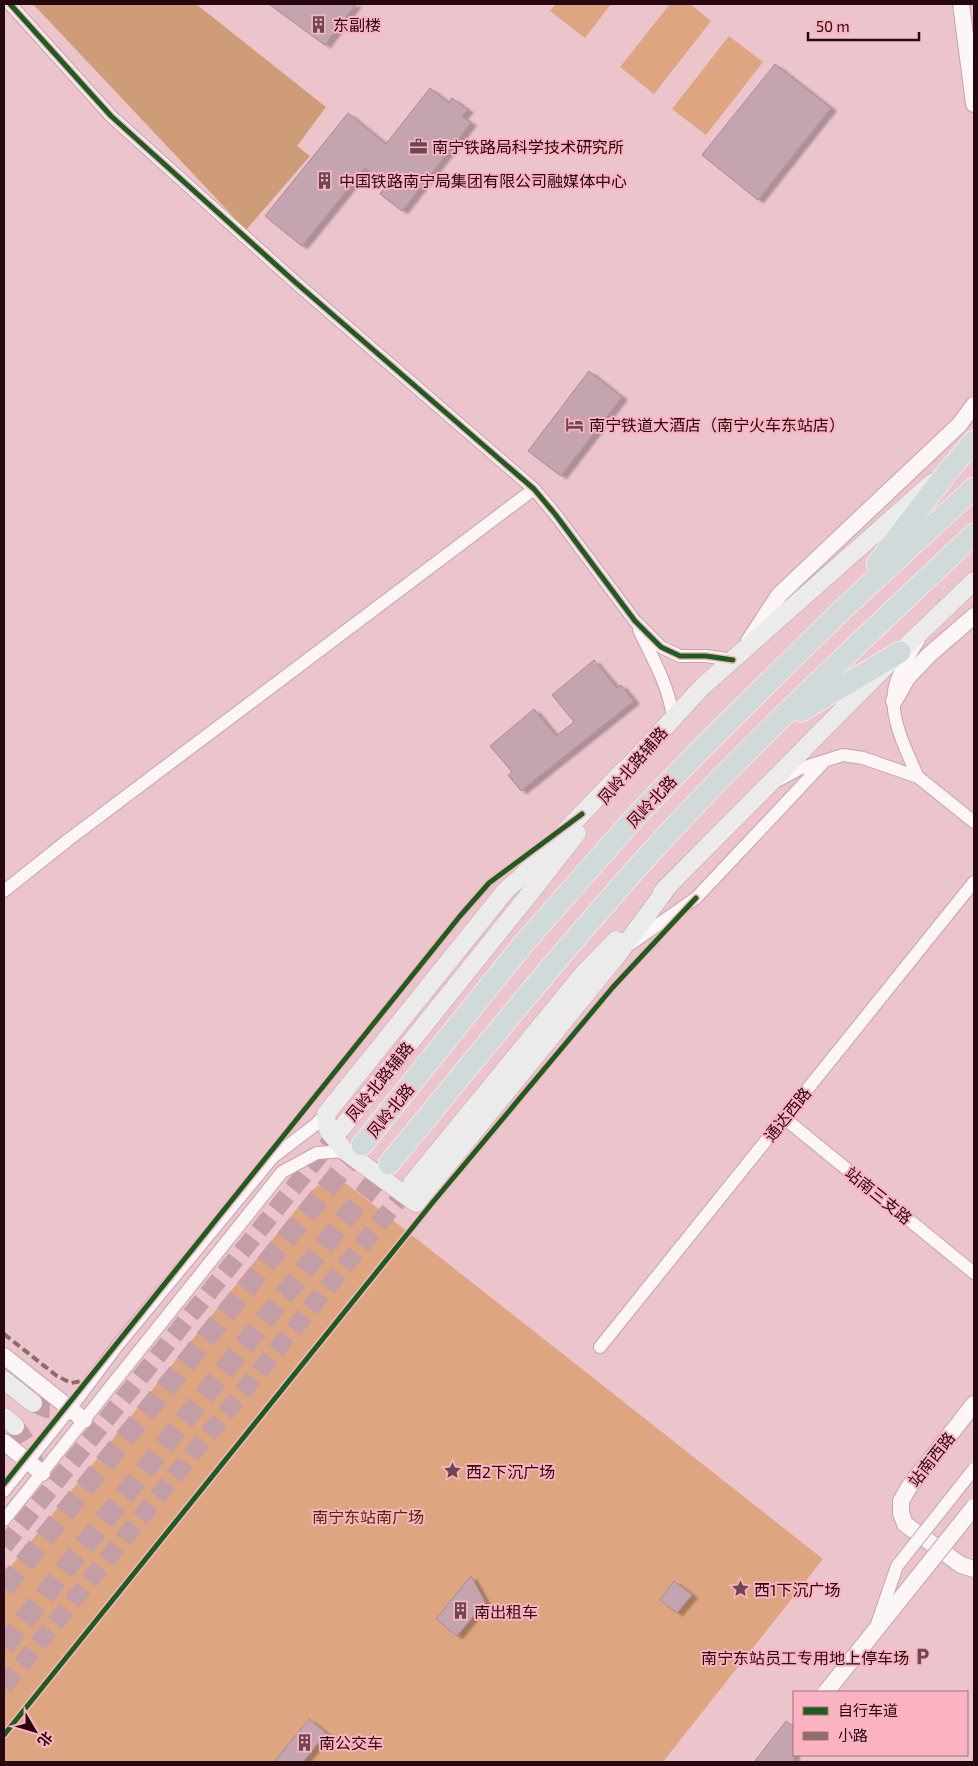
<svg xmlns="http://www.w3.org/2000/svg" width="978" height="1766" font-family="'Exo 2','Noto Sans SC',sans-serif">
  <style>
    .green { fill: #dda680 }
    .forest { fill: #cf9c78 }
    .building { fill: #c4a4af; stroke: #a98a96; filter: url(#shadow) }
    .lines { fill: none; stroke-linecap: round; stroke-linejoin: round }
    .secondary-tunnel { stroke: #c49ea6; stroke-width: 18; stroke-dasharray: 18 9; stroke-linecap: butt }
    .trunk-tunnel { stroke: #c49ea6; stroke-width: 21; stroke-dasharray: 21 11; stroke-linecap: butt }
    .minor-casing { stroke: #c6a4ab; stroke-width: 14 }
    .tertiary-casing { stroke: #c6a4ab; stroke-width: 18 }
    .secondary-casing { stroke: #c6a4ab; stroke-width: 19 }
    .trunk-casing { stroke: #f6e4e8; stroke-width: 23 }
    .minor { stroke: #fcf6f7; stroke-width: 12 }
    .tertiary { stroke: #fcf6f7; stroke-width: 16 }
    .secondary { stroke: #ecebec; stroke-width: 18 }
    .trunk { stroke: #d1dada; stroke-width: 21 }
    .minor-bridge-casing { stroke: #c6a4ab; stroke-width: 14; stroke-linecap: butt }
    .tertiary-bridge-casing { stroke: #c6a4ab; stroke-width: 18; stroke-linecap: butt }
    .minor-bridge { stroke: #fcf6f7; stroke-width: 12 }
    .tertiary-bridge { stroke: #fcf6f7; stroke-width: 16 }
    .quiet { stroke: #8d6e63; stroke-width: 4; stroke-dasharray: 8 4; stroke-linecap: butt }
    .cycleway-casing { stroke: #fcb3c1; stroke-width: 8 }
    .cycleway { stroke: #1b5e20; stroke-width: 5 }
    .labels { text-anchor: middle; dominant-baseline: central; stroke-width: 4; stroke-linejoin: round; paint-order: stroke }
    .poi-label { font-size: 16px; fill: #270710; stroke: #fcb3c1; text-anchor: start }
    .street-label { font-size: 16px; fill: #270710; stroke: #fcb3c1 }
    .park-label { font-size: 16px; fill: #4f2f07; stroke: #fcb3c1 }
  </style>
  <defs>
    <filter id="shadow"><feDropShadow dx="5.5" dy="3" stdDeviation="1" flood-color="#0004"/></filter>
  </defs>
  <rect width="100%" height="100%" fill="#ebc4cc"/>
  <!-- green -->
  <g class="green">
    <path d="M556,4H611L585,38L550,11Z"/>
    <path d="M670,4H690L711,21L654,94L620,67Z"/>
    <path d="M729,36L763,62L706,135L672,109Z"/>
    <path d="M336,1181L347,1184L823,1559L663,1762H4V1575L312,1190L322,1183Z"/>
  </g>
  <!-- forest -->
  <path class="forest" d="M33,4H196L326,107L297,146L310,156L246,230Z"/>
  <!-- building -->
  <g class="building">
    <path d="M269,4H356L325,45Z"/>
    <path d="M775,64L831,108L758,200L702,155Z"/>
    <path d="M430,88L449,103L452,98L468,110L462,116L471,123L402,211L380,194L386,185L365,168L302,246L265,216L348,113L386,144Z"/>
    <path d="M589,371L622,397L561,476L528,451Z"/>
    <path d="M594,660L617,688L621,685L634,701L521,791L508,775L512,772L490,746L534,709L556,736L574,722L552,695Z"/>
    <path d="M471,1576L485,1602L457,1636L436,1619Z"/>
    <path d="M674,1581L692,1595L677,1613L660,1600Z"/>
    <path d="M309,1719L326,1733L303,1762H274Z"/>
    <path d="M786,1721L794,1727V1762H754Z"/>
  </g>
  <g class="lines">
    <!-- secondary-tunnel -->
    <g class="secondary-tunnel">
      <path d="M33,1403L47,1409L80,1410"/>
      <path d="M15,1426C26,1440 34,1455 37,1472"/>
      <path d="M4,1546L340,1130"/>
      <path d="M4,1686L412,1183"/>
    </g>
    <!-- trunk-tunnel -->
    <g class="trunk-tunnel">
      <path d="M4,1588L362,1145"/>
      <path d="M4,1646L389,1164"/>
    </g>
    <defs>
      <g id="minor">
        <path d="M10,4L111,116L295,282L534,489L555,514L635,621L661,647L680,656H706L733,660"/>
        <path d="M639,630C653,659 669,686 673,718"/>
        <path d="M918,777C905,748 884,709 898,677C903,664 912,652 919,640"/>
        <path d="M779,780L799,769L843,755L863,758L918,777L974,822"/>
        <path d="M4,891L68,840L534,489"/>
        <path d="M629,945L696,898L825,761"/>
        <path d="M784,1118L974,1273"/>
        <path d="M600,1347L974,882"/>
        <path d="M4,1491L70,1409L117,1346L273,1157L315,1125L326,1114"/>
        <path d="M4,1520L282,1172L317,1153L345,1151"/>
      </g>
      <g id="tertiary">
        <path d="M961,4L974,104"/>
        <path d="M749,641L779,595L959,425L974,405"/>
        <path d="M894,701L907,678L930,654L974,616"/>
        <path d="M4,1356L84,1420"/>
        <path d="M974,1404L909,1487L901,1501V1513L905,1524L961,1565L974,1569"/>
        <path d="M4,1442L42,1473"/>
      </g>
      <g id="secondary">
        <path d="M624,770L520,878L506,890L326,1114L328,1130L345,1151L416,1203L619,953L670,884"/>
        <path d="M618,778L702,687L932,483"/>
        <path d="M662,892L900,652L974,581"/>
        <path d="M340,1130L535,887L577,833"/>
        <path d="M412,1183L583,974L616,940"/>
        <path d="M4,1380L33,1403"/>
        <path d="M4,1417L15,1426"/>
      </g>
      <g id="trunk">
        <path d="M877,564L949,470L974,441"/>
        <path d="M801,711L900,652"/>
        <path d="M362,1145L525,942L638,814L702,748L842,610L974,488"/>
        <path d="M389,1164C479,1054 569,942 665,837C763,731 870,633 974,534"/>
      </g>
    </defs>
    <!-- minor casing -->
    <use href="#minor" class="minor-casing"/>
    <!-- tertiary casing -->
    <use href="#tertiary" class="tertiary-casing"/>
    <!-- secondary casing -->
    <use href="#secondary" class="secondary-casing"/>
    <!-- trunk casing -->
    <use href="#trunk" class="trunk-casing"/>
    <!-- minor -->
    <use href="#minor" class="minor"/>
    <!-- tertiary -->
    <use href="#tertiary" class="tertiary"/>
    <!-- secondary -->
    <use href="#secondary" class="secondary"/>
    <!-- trunk -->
    <use href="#trunk" class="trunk"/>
    <defs>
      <path id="minor-bridge" d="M877,1624L897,1566L974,1469"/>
      <path id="tertiary-bridge" d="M826,1692L974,1507"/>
    </defs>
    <!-- minor-bridge casing -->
    <use href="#minor-bridge" class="minor-bridge-casing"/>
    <!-- tertiary-bridge casing -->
    <use href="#tertiary-bridge" class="tertiary-bridge-casing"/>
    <!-- minor-bridge -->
    <use href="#minor-bridge" class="minor-bridge"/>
    <!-- tertiary-bridge -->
    <use href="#tertiary-bridge" class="tertiary-bridge"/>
    <!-- quiet -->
    <path class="quiet" d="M4,1334L57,1376L71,1383L87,1380"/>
    <defs>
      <g id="cycleway">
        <path d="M10,4L111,116L295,282L534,489L555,514L635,621L661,647L680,656H706L733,660"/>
        <path d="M4,1484L460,916L489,883L582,814"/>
        <path d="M4,1735L433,1202L613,987L696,898"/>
      </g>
    </defs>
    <!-- cycleway casing -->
    <use href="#cycleway" class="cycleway-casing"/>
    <!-- cycleway -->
    <use href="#cycleway" class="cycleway"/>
  </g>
  <!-- icons -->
  <defs>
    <symbol id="building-bare" viewBox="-9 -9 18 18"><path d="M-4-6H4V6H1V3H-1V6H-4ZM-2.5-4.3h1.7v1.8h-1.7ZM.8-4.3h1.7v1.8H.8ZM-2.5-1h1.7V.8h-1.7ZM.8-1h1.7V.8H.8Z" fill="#6c4952" stroke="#fcb3c1" stroke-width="2.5" paint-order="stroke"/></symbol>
    <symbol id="office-bare" viewBox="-9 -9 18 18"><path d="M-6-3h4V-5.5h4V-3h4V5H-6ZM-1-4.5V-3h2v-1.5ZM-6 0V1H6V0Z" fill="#6c4952" stroke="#fcb3c1" stroke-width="2.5" paint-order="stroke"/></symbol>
    <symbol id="hotel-bare" viewBox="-9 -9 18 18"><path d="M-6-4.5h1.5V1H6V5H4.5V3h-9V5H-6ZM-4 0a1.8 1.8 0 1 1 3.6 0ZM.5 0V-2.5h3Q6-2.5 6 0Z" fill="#6c4952" stroke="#fcb3c1" stroke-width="2.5" paint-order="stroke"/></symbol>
    <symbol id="sight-bare" viewBox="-9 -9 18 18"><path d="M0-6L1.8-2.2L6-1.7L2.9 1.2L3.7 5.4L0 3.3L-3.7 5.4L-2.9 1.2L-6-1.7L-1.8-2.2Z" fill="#6c4952" stroke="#fcb3c1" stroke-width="2.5" paint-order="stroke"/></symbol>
    <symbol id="parking-bare" viewBox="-9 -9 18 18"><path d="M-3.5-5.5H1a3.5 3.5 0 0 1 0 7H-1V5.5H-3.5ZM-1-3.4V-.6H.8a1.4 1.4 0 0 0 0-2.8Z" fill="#6c4952" stroke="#fcb3c1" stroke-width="2.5" paint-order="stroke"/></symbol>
  </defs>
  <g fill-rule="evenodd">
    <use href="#building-bare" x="306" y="12" width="25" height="25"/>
    <use href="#office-bare" x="406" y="134" width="25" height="25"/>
    <use href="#building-bare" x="312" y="168" width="25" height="25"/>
    <use href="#hotel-bare" x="562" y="412" width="25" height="25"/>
    <use href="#sight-bare" x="440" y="1458" width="25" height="25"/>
    <use href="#sight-bare" x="728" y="1576" width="25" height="25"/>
    <use href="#building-bare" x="448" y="1598" width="25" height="25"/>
    <use href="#parking-bare" x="910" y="1644" width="25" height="25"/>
    <use href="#building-bare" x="292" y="1730" width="25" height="25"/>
  </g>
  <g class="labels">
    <!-- poi labels -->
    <g class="poi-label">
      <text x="333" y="24">东副楼</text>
      <text x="432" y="146">南宁铁路局科学技术研究所</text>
      <text x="339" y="180">中国铁路南宁局集团有限公司融媒体中心</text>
      <text x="589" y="424">南宁铁道大酒店（南宁火车东站店）</text>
      <text x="466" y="1471">西2下沉广场</text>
      <text x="754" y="1589">西1下沉广场</text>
      <text x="474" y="1611">南出租车</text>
      <text x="909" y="1657" text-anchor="end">南宁东站员工专用地上停车场</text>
      <text x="319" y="1742">南公交车</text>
    </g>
    <!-- street labels -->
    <g class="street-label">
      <text transform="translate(632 765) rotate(-49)">凤岭北路辅路</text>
      <text transform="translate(651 801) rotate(-47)">凤岭北路</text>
      <text transform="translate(379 1081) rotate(-51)">凤岭北路辅路</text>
      <text transform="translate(390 1110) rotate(-51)">凤岭北路</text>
      <text transform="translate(787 1114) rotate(-51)">通达西路</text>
      <text transform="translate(879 1195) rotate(39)">站南三支路</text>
      <text transform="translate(931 1459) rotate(-52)">站南西路</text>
    </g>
    <!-- park labels -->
    <g class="park-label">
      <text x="368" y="1516">南宁东站南广场</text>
    </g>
  </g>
  <!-- border -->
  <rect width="978" height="1766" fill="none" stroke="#270710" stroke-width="10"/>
  <!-- legend -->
  <rect x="793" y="1691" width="175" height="65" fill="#fcb3c1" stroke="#a76e7a"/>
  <rect x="803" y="1707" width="25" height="8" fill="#1b5e20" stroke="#a76e7a"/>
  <text x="838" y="1716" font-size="15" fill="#270710">自行车道</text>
  <rect x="803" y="1732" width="25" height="8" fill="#8d6e63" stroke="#a76e7a"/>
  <text x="838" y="1741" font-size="15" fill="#270710">小路</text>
  <!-- north arrow -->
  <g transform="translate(35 1731) rotate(128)" stroke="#fcb3c1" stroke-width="4" paint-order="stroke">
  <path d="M0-4L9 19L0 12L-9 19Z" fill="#270710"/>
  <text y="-8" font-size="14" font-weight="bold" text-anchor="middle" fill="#270710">北</text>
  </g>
  <!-- scale -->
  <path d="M808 32v8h111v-8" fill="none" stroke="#270710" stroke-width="2.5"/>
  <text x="816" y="32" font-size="15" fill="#270710" stroke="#fcb3c1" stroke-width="4" paint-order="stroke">50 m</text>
</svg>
